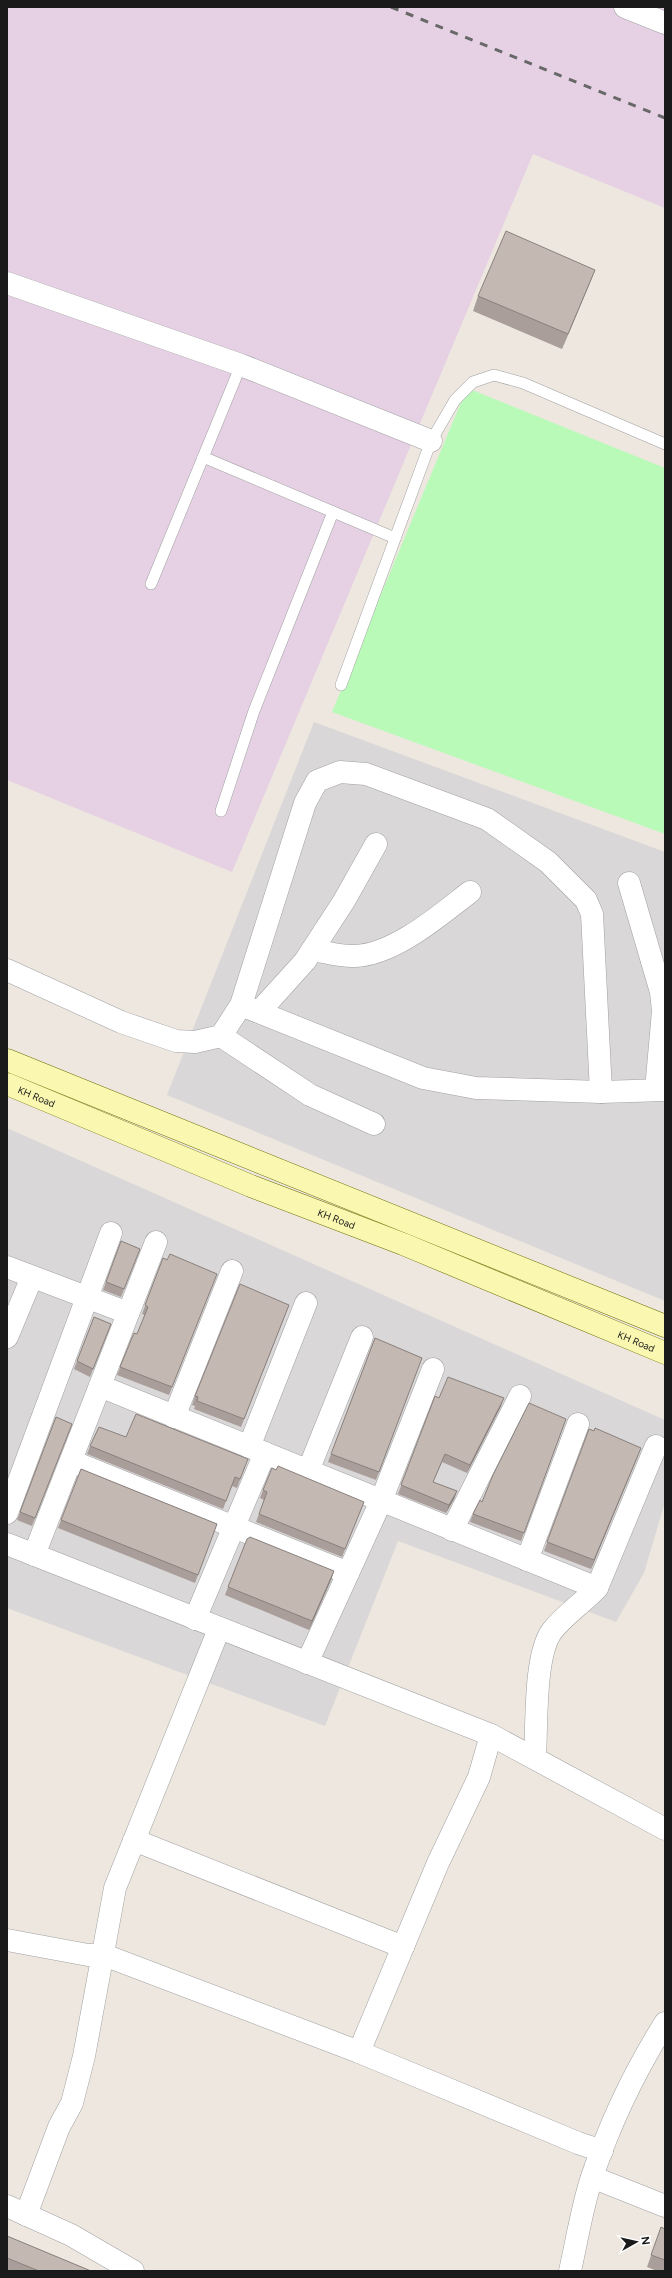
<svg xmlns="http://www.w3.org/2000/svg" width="672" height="2278" font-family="Figtree,sans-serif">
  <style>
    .residential { fill: #d9d7d7 }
    .industrial { fill: #e6d1e4 }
    .park { fill: #bafab9 }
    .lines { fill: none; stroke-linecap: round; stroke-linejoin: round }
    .lane-casing { stroke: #a1a1a1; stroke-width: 12 }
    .street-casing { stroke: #a1a1a1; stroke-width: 23 }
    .secondary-casing { stroke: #6f7003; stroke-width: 23 }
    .lane { stroke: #fff; stroke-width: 11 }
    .street { stroke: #fff; stroke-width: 22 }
    .secondary { stroke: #faf7b0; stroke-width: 22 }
    .rail { stroke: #686868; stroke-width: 3; stroke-dasharray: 8 8; stroke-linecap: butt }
    .wall { fill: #a99e9a }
    .shaded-wall { fill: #89817d }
    .building { fill: #c4b8b3; stroke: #89817d }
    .labels { text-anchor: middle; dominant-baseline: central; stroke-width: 3; stroke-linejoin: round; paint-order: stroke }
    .street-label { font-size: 10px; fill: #1a1a1a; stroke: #fff }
  </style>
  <rect width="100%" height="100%" fill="#ede7df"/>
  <!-- residential -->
  <g class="residential">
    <path d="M314,722L665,852V1301L167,1095Z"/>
    <path d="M7,1128L665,1420V1502L644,1573L616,1622L398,1541L325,1726L7,1608Z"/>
  </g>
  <!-- industrial -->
  <path class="industrial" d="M7,7H665V208L533,154L232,872L7,780Z"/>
  <!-- park -->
  <path class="park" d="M467,388L665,468V834L332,712Z"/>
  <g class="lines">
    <defs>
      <g id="lane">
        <path d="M203,457L395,538"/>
        <path d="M151,584L241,365"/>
        <path d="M341,685L431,441L455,400L473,382L494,375L523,383L665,444"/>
        <path d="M221,811L254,711L333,512"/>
      </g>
      <g id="street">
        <path d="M625,7L665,23"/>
        <path d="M7,283L241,365L431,441"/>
        <path d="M629,883L661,992L663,1011L656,1090"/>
        <path d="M312,950C326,952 341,957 355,956C394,955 440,915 470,892"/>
        <path d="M7,970L121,1022L176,1041L195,1042L221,1036L241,1005L305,803L317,781L340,772L366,774L487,819L548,862L586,900L592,914L601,1092"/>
        <path d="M241,1005L423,1078L476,1088L601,1092L665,1090"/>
        <path d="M259,1012L305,961L344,901L376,844"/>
        <path d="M221,1036L310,1095L374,1124"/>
        <path d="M7,1267L128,1313"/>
        <path d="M7,1337L32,1277"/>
        <path d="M100,1386L597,1588L656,1446"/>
        <path d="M174,1417L232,1271"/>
        <path d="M249,1447L306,1303"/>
        <path d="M71,1461L348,1573"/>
        <path d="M308,1471L362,1337"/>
        <path d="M7,1513L111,1233"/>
        <path d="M452,1530L520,1396"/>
        <path d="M7,1544L491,1735L665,1829"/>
        <path d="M34,1555L156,1242"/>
        <path d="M527,1560L578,1424"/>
        <path d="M195,1619L265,1453"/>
        <path d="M307,1663L381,1501L433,1369"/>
        <path d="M535,1757C537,1726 534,1655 552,1631C564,1615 583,1603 597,1588"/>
        <path d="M134,1840L403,1947"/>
        <path d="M7,1940L88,1955H104L359,2052L578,2143L602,2151"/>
        <path d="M359,2052L438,1863L479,1777L491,1735"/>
        <path d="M592,2177L665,2206"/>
        <path d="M7,2206L71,2235L133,2271"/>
        <path d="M26,2215L59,2127L72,2103L84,2056L115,1888L219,1629"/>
        <path d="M570,2271C577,2240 582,2207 592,2177C610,2123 635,2071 665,2023"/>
      </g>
      <g id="secondary">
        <path d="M7,1060L665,1326"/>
        <path id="s1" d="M7,1084L251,1186L403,1244L665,1353"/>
      </g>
    </defs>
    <!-- lane casing -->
    <use href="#lane" class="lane-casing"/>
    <!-- street casing -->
    <use href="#street" class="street-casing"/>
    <!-- secondary casing -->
    <use href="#secondary" class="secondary-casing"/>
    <!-- lane -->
    <use href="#lane" class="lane"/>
    <!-- street -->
    <use href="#street" class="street"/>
    <!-- secondary -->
    <use href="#secondary" class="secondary"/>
    <!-- rail -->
    <path class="rail" d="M391,7L665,118"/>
  </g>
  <!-- wall -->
  <g class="wall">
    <path d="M595,270L589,285L562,349L473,311L478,296Z"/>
    <path d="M121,1241L140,1249L121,1297L103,1290Z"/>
    <path d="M163,1258L217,1274L169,1395L117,1375L134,1333L137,1334L145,1315L142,1314Z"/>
    <path d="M286,1313L241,1427L194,1409L195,1406L192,1405L195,1396Z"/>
    <path d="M94,1317L111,1324L90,1377L74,1369Z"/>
    <path d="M375,1338L422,1358L376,1480L328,1462Z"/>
    <path d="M435,1396L439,1398L501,1406L467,1473L442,1462L433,1482L457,1491L454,1499L446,1513L398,1494Z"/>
    <path d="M56,1417L72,1424L32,1526L17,1520Z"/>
    <path d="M566,1419L521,1541L470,1522L473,1514L482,1502Z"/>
    <path d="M589,1429L638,1456L591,1569L544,1551Z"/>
    <path d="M126,1437L245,1467L237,1488L232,1486L223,1509L87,1454L90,1446Z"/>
    <path d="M81,1469L217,1524L195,1583L58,1528Z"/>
    <path d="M263,1490L364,1502L342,1557L256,1522L264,1500L260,1498Z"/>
    <path d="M334,1571L331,1580L309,1630L225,1595L228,1587Z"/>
    <path d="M661,2227L665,2229V2271H657L647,2267Z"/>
    <path d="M7,2236L91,2271H7Z"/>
  </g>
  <!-- shaded-wall -->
  <g class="shaded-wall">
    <path d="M595,270L589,285L562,349L568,334Z"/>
    <path d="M504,1398L501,1406L467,1473L470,1465Z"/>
    <path d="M641,1448L638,1456L591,1569L594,1560Z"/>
    <path d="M457,1491L454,1499L446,1513L449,1505Z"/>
    <path d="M334,1571L331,1580L309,1630L312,1621Z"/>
  </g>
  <!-- building -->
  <g class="building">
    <path d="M506,231L595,270L568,334L478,296Z"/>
    <path d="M121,1241L140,1249L124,1289L106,1282Z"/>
    <path d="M170,1254L217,1274L172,1387L120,1367L134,1333L137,1334L148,1307L145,1305L163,1258L167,1260Z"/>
    <path d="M240,1284L289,1305L244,1419L197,1401L198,1397L195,1396Z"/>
    <path d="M94,1317L111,1324L93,1369L77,1361Z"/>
    <path d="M375,1338L422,1358L379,1472L331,1454Z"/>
    <path d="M448,1377L504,1398L470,1465L445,1454L433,1482L457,1491L449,1505L401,1485L435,1396L439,1398Z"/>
    <path d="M529,1403L566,1419L524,1533L473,1514L480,1500L482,1502L493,1475Z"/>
    <path d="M136,1414L248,1459L240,1479L235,1477L226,1501L90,1446L99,1427L126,1437Z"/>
    <path d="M56,1417L72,1424L35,1518L20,1512Z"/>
    <path d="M595,1428L641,1448L594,1560L547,1542L589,1429L594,1431Z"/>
    <path d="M278,1466L364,1502L345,1549L259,1514L267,1492L263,1490L272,1468L276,1470Z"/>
    <path d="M81,1469L217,1524L198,1575L61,1520Z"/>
    <path d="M250,1537L334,1571L312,1621L228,1587L247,1539Z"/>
    <path d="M661,2227L665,2229V2260L651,2255Z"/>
    <path d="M7,2236L91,2271H39L7,2258Z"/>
  </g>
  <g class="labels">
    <!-- street labels -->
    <g class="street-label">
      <text stroke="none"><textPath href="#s1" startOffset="32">KH Road</textPath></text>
      <text stroke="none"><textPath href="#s1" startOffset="356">KH Road</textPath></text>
      <text stroke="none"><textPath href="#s1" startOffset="680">KH Road</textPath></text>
    </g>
  </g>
  <!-- border -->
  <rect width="672" height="2278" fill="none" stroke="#1a1a1a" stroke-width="16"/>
  <!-- north arrow -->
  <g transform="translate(636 2242) rotate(82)" stroke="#ffffff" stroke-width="3" paint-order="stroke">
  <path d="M0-3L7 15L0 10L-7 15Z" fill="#1a1a1a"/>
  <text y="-6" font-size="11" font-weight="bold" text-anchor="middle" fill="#1a1a1a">N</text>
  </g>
</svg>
